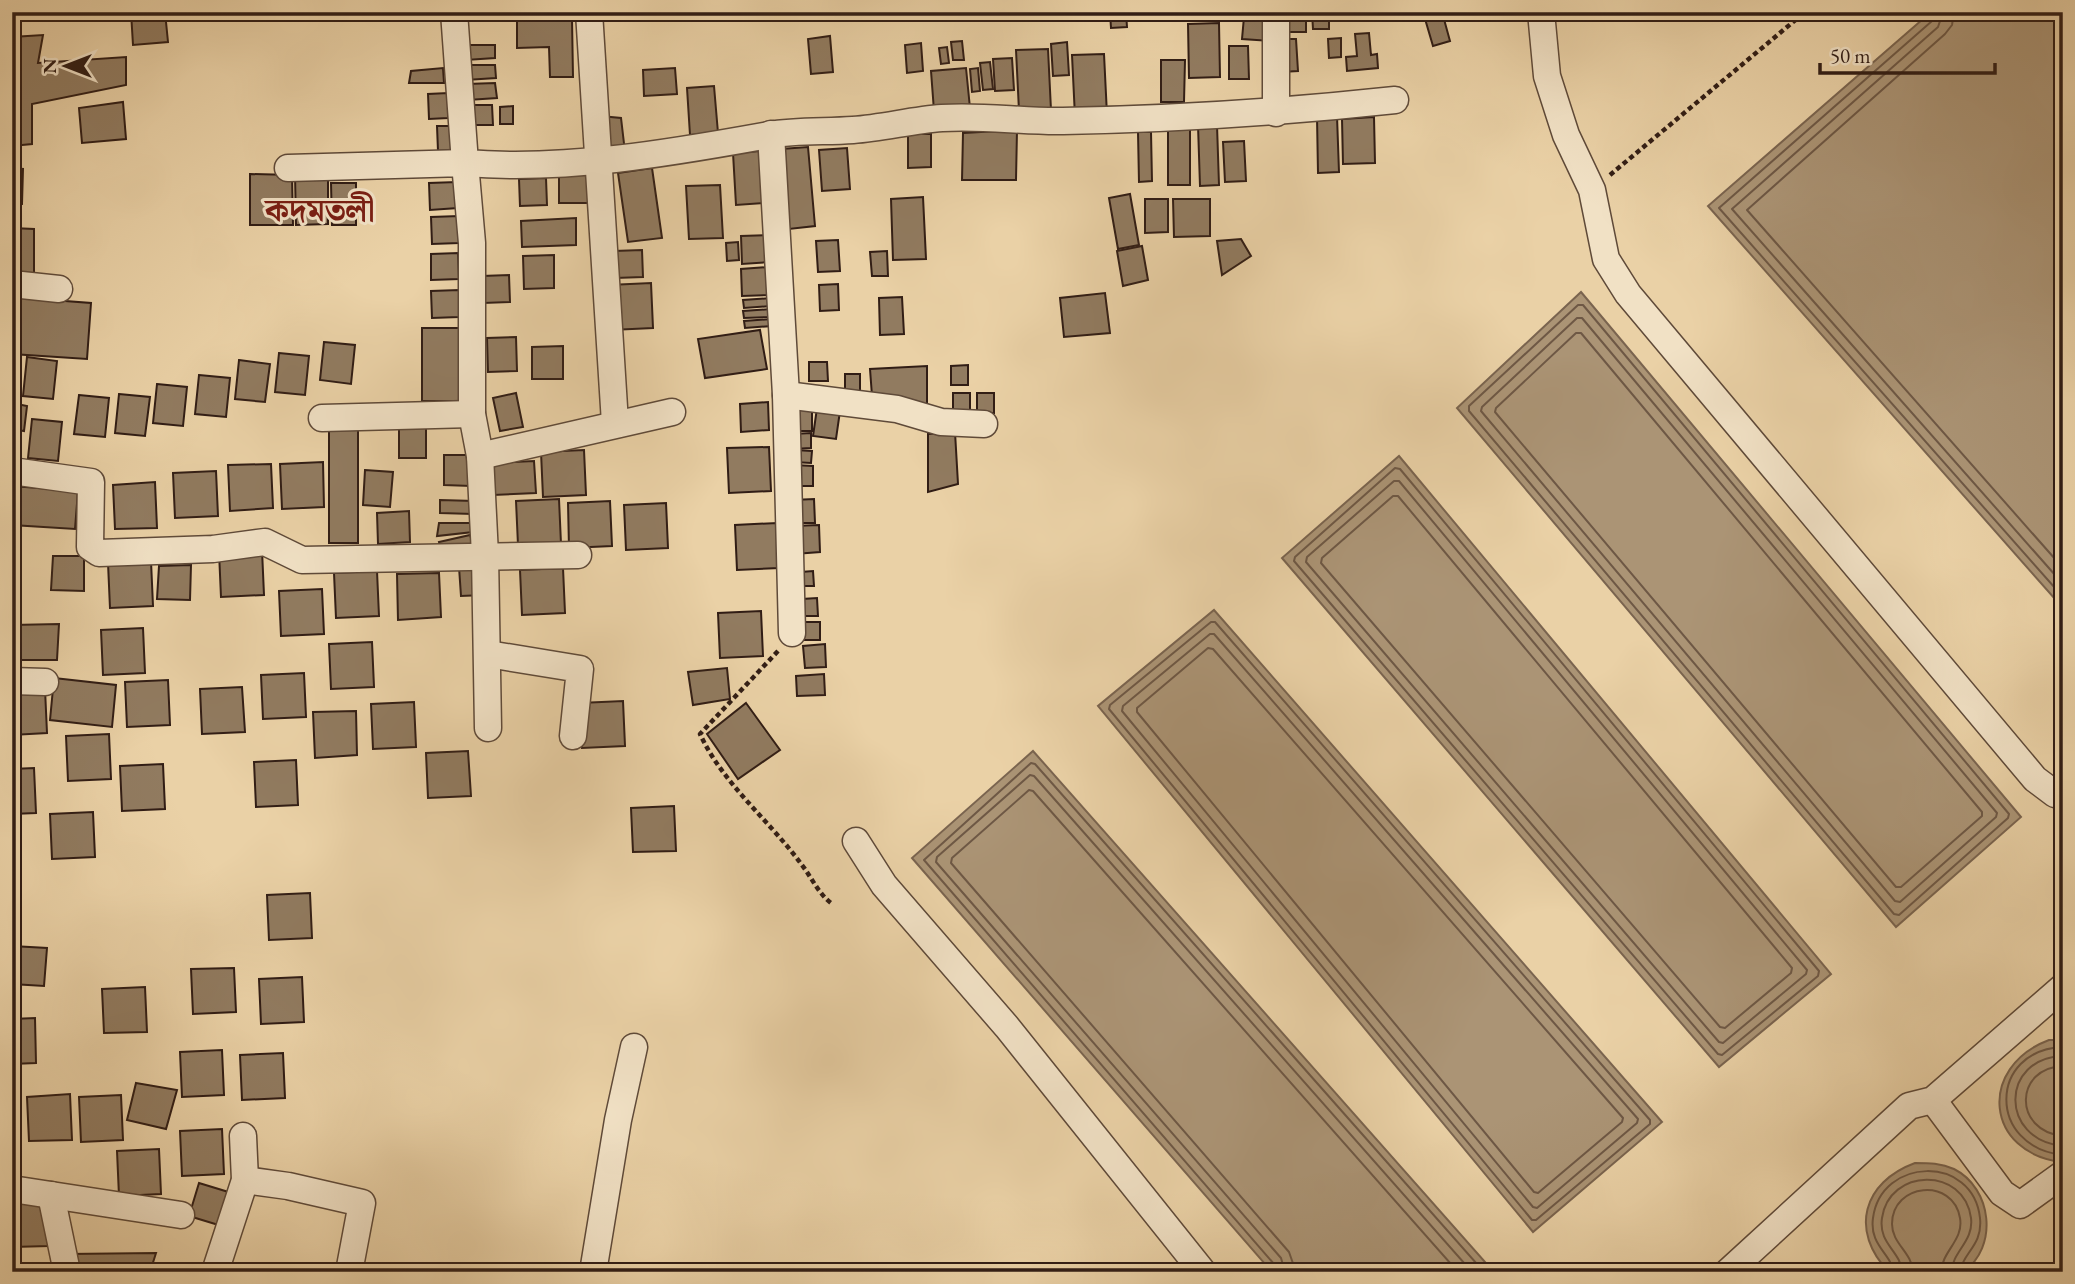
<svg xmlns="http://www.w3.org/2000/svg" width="2075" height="1284" font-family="'EB Garamond','Noto Serif Bengali',serif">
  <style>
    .water { fill: #ab9475; stroke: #7a644f; stroke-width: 2 }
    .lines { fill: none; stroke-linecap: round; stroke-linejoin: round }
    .shore { stroke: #6e5845; stroke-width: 2 }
    .building { fill: #917b60; stroke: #311d15; stroke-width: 2 }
    .minor-casing { stroke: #5f4a39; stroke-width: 29 }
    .path { stroke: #311d15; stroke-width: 4.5; stroke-dasharray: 5 3.5; stroke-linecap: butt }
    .minor { stroke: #f1e1c5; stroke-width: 26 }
    .labels { text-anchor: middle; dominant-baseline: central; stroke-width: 6; stroke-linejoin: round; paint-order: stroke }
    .district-label { font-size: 32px; font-weight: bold; fill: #7a1f14; stroke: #f1e1c5 }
  </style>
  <rect width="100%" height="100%" fill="#ead1a6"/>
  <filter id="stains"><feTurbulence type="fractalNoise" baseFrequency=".00286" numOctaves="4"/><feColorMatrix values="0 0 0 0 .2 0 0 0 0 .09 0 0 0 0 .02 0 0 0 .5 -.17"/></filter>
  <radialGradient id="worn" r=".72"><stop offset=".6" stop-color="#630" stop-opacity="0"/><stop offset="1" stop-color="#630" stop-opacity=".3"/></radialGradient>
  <!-- water -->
  <g class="water">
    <path d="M1931,12H2063V608L1708,206Z"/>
    <path d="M1581,292L2021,817L1896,927L1457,408Z"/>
    <path d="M1399,456L1831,974L1719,1067L1282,558Z"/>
    <path d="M1214,610L1662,1122L1533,1232L1098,706Z"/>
    <path d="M1033,751L1493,1271L1272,1272L912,858Z"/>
    <path d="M2049,1040H2063V1162C1985,1154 1977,1067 2049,1040Z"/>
    <path d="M1915,1163C1929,1163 1941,1163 1954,1169C1992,1188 1999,1247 1963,1272H1889C1849,1231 1863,1182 1915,1163Z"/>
  </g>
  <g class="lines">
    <!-- shore -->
    <g class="shore">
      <path d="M1935,12L1932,21L1719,208L2063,597"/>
      <path d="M1943,12L1938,27L1732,209L2063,584"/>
      <path d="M1954,12L1952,25L1945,34L1747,210L2063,568"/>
      <path d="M1578,305H1583L2009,814L2008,818L1899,915L1894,914L1469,411V406Z"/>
      <path d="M1577,318H1582L1997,813L1996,817L1900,902L1895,901L1481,411L1482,407Z"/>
      <path d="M1576,333H1581L1982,812V816L1901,887H1896L1495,412L1496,408Z"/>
      <path d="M1395,468L1400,469L1819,971L1818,976L1722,1055L1718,1054L1294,561L1295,557Z"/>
      <path d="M1394,481H1399L1807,970L1806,974L1723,1043L1719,1042L1306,562L1307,557Z"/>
      <path d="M1393,496H1398L1792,968L1791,973L1725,1028L1720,1027L1321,563L1322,558Z"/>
      <path d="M1211,622H1215L1650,1120V1124L1536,1220H1532L1109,709L1110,705Z"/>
      <path d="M1210,634H1214L1638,1119L1637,1123L1537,1208L1533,1207L1122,711L1123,706Z"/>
      <path d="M1208,648L1213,649L1623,1118L1622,1122L1538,1193L1534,1192L1137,712V708Z"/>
      <path d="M2063,1047C1988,1050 1987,1147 2063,1155"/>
      <path d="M2063,1056C2000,1058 1999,1140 2063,1146"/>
      <path d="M2063,1066C2014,1068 2013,1131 2063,1136"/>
      <path d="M1276,1272L1274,1264L924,860L1031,763L1035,764L1484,1272"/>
      <path d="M1285,1272L1281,1258L936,862L937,857L1030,775L1034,776L1472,1272"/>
      <path d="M1296,1272L1289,1252L951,863L952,858L1029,790L1033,791L1458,1272"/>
      <path d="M1893,1272C1892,1254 1869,1246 1873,1218C1881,1157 1973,1154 1980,1218C1983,1246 1962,1253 1960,1272"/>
      <path d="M1902,1272C1901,1251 1878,1244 1882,1218C1889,1168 1964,1166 1971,1218C1974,1241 1953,1251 1951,1272"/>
      <path d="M1913,1272C1912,1252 1892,1244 1892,1224C1892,1183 1953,1177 1960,1218C1964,1240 1942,1251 1941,1272"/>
    </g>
  </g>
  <!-- building -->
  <g class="building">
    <path d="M12,12H27L28,17L12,18Z"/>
    <path d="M131,12H165L168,42L133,45Z"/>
    <path d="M1110,12H1126L1127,27L1111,28Z"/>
    <path d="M1137,12H1176V18L1137,19Z"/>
    <rect x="1282" y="12" width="24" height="20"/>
    <path d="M1312,12H1329V29H1313Z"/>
    <path d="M1423,12H1442L1450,41L1433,46Z"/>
    <path d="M1244,17L1273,19L1271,41L1242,39Z"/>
    <path d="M572,19L573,77H550L549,47L517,48V21Z"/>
    <path d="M1219,23L1220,77L1189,78L1188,24Z"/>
    <path d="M1369,33L1371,55L1377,54L1378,68L1347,71L1346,57L1357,56L1355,34Z"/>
    <path d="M43,35L38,63L126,57V85L32,104V144L12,146V37Z"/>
    <path d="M830,36L833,72L811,74L808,39Z"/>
    <path d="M1341,38V57L1329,58L1328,39Z"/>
    <path d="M1280,39H1296L1298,71L1281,72Z"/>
    <path d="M962,41L964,60H953L951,42Z"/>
    <path d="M1067,42L1069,75L1053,76L1051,44Z"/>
    <path d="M921,43L923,71L907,73L905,45Z"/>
    <path d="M465,45H495V58L466,60Z"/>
    <path d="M1229,46H1248L1249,79H1229Z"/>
    <path d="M947,47L949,63L941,64L939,48Z"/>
    <path d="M1048,49L1051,110L1019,111L1016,50Z"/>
    <path d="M1104,54L1107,115L1075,117L1072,55Z"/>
    <path d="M1012,58L1014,90L995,91L993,59Z"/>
    <path d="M1161,60H1185L1184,102H1161Z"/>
    <path d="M990,62L993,89L983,90L980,63Z"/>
    <path d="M466,65H495L496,78L466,80Z"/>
    <path d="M443,68L444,83H409L411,71Z"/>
    <path d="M675,68L677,94L644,96L643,70Z"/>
    <path d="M966,68L970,108L934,111L931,71Z"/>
    <path d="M978,68L980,91L972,92L970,69Z"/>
    <path d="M495,83L497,98L468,100L467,84Z"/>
    <path d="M714,86L718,133L690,135L687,88Z"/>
    <path d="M448,93V118L429,119L428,94Z"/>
    <path d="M123,102L126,139L82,143L79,108Z"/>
    <path d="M471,105H492L493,125H471Z"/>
    <path d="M513,106V124H500V107Z"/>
    <path d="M600,116L621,118L625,152L604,154Z"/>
    <path d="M1337,116L1339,172L1318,173L1317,117Z"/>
    <path d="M1374,117L1375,163L1343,164L1342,119Z"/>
    <path d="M1198,125H1217L1219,185L1200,186Z"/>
    <path d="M437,126H457L458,150L438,151Z"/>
    <rect x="1168" y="126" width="22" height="59"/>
    <path d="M1017,130L1016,180H962L963,133Z"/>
    <path d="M1138,132H1151L1152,181L1139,182Z"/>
    <path d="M908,134H931V167L908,168Z"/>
    <path d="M1244,141L1246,181L1225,182L1223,142Z"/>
    <path d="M808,147L815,226L789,229L781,149Z"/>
    <path d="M847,148L850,189L822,191L819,150Z"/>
    <path d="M760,151L764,203L736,205L733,153Z"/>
    <path d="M12,168L23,169L22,204L12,203Z"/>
    <path d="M652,168L662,238L628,242L618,173Z"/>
    <path d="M250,174L292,175L293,225H250Z"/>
    <path d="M295,174H328V224L296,225Z"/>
    <rect x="559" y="175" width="31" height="28"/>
    <path d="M546,178L547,205L520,206L519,179Z"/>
    <path d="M457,182L458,208L430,210L429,183Z"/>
    <path d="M331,183H356V225H332Z"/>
    <path d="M720,185L723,238L689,239L686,186Z"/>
    <path d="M1130,194L1139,245L1118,249L1109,198Z"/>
    <path d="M923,197L926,259L893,260L891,199Z"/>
    <path d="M1145,199H1168V232L1145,233Z"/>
    <path d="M1173,199H1210V236L1174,237Z"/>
    <path d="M459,216V243L432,244L431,217Z"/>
    <path d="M576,218V245L522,247L521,221Z"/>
    <path d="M12,228L34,229V274L12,272Z"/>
    <path d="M769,235L770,262L742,264L741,236Z"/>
    <path d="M1241,239L1251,256L1222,275L1217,241Z"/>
    <path d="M838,240L840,271L818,272L816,241Z"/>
    <path d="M738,242L739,260L727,261L726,243Z"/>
    <path d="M1142,246L1148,280L1123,286L1117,251Z"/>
    <path d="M642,250L643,277L615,278L614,251Z"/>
    <path d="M887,251L888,276H872L870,252Z"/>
    <path d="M458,253L459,279L431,280V254Z"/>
    <path d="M554,255V288L524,289L523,256Z"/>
    <path d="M769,267L771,295L742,296L741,269Z"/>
    <path d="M509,275L510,302L483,303L482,276Z"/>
    <path d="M651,283L653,328L611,330L609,285Z"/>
    <path d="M838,284L839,310L820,311L819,285Z"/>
    <path d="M459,290V317L432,318L431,291Z"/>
    <path d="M1105,293L1110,333L1064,337L1060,298Z"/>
    <path d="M12,297L91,303L87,359L12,354Z"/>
    <path d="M902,297L904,334L880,335L879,298Z"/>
    <path d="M771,298V306L744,308L743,300Z"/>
    <path d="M771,309V317L744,318L743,311Z"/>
    <path d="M772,319V326L745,328L744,321Z"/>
    <rect x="422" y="328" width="44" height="73"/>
    <path d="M760,330L767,369L705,378L698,339Z"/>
    <path d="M516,337L517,371L488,372L487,338Z"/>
    <path d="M324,342L355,345L351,384L320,380Z"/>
    <path d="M563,346V379H532V347Z"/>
    <path d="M279,353L309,356L305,395L275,392Z"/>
    <path d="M27,357L57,361L53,399L23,396Z"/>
    <path d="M239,360L270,364L265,402L235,399Z"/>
    <path d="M809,362H827L828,381H809Z"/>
    <path d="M968,365V385H951V366Z"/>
    <path d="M927,366V412L872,396L870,369Z"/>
    <rect x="845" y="374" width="15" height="19"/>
    <path d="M199,375L230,378L226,417L195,414Z"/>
    <path d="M157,384L187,387L183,426L153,423Z"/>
    <path d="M516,393L523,427L500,431L493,398Z"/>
    <rect x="953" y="393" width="17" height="19"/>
    <rect x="977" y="393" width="17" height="20"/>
    <path d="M119,394L150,397L145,436L115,433Z"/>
    <path d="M79,395L109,398L105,437L74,434Z"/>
    <path d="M768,402L769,430L741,432L740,404Z"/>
    <path d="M12,403L27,406L24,431L12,429Z"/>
    <path d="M790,403L812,405V431H791Z"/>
    <path d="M817,408L840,411L836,439L813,436Z"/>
    <path d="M32,419L62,422L58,461L28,458Z"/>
    <rect x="399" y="427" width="27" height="31"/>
    <rect x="329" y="429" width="29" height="114"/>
    <path d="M955,432L958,484L928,492V434Z"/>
    <path d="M811,433V448L793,449V434Z"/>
    <path d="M769,447L771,491L729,493L727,448Z"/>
    <path d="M584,450L586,495L543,497L541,452Z"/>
    <path d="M795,450L812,451L811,463L794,462Z"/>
    <path d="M444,455H471V486L444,485Z"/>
    <path d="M534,461L536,493L493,495L491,463Z"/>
    <path d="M323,462L324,507L282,509L280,464Z"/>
    <path d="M271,464L273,508L230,511L228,465Z"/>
    <path d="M794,465L813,466V486H794Z"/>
    <path d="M365,470L393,472L390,507L363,505Z"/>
    <path d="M216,471L218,516L175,518L173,473Z"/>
    <path d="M155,482L157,528L115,529L113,485Z"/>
    <path d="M12,486L78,491L75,529L12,525Z"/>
    <path d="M559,499L561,544L518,545L516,501Z"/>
    <path d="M814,499L815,523H794L793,500Z"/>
    <path d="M440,500L474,501L473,514L440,513Z"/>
    <path d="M610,501L612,546L569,548L568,503Z"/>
    <path d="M666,503L668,548L626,550L624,505Z"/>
    <path d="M409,511L410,542L378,544L377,513Z"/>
    <path d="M439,523H475L473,532L437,536Z"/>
    <path d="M777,523L779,568L737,570L735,525Z"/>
    <path d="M819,525L820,552L795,554L793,526Z"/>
    <path d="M470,535L474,547L441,549L439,542Z"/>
    <path d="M262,550L264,595L221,597L219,552Z"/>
    <path d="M53,556H84V591L51,590Z"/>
    <path d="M151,561L153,606L110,608L108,563Z"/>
    <path d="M191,565L190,600L157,599L159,566Z"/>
    <path d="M483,566L484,595L461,596L459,567Z"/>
    <path d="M563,568L565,613L522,615L520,570Z"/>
    <path d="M377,571L379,616L336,618L334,573Z"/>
    <path d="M813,571L814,586H802L801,572Z"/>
    <path d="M439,573L441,617L398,620L397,574Z"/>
    <path d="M322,589L324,634L281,636L279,591Z"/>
    <path d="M817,598L818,616H803L802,599Z"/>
    <path d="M761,611L763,656L720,658L718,613Z"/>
    <rect x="803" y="622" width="17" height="18"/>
    <path d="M59,624L57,660H12V625Z"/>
    <path d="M143,628L145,673L103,675L101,630Z"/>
    <path d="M372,642L374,687L331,689L329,644Z"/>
    <path d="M825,644L826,667L805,668L803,646Z"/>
    <path d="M727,668L730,699L693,705L688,672Z"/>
    <path d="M304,673L306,717L263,719L261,675Z"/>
    <path d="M824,674L825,695L797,696L796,676Z"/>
    <path d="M54,678L116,685L112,727L50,720Z"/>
    <path d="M168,680L170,725L127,727L125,682Z"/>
    <path d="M242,687L245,732L202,734L200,689Z"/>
    <path d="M45,689L47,733L12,735V690Z"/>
    <path d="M623,701L625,746L582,748L580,703Z"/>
    <path d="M414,702L416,747L373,749L371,704Z"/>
    <path d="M746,703L780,750L738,779L707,734Z"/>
    <path d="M356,711L357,755L315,758L313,712Z"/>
    <path d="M109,734L111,779L68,781L66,736Z"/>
    <path d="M468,751L471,796L428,798L426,753Z"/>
    <path d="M296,760L298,805L256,807L254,762Z"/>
    <path d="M163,764L165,809L122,811L120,766Z"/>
    <path d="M34,768L36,813L12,814V769Z"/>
    <path d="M674,806L676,851L633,852L631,808Z"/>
    <path d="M93,812L95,857L52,859L50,814Z"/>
    <path d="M310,893L312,938L269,940L267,895Z"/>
    <path d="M12,946L47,948L44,986L12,984Z"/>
    <path d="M234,968L236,1012L193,1014L191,969Z"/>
    <path d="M302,977L304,1022L261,1024L259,979Z"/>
    <path d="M145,987L147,1032L104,1033L102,989Z"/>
    <path d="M35,1018L36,1063L12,1064V1019Z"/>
    <path d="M222,1050L224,1095L182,1097L180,1052Z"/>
    <path d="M283,1053L285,1098L242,1100L240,1055Z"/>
    <path d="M136,1083L177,1090L166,1129L127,1120Z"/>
    <path d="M70,1094L72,1140L29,1141L27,1097Z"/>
    <path d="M121,1095L123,1140L81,1142L79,1097Z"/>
    <path d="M222,1129L224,1174L182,1176L180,1131Z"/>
    <path d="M159,1149L161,1194L119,1196L117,1151Z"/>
    <path d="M199,1183L235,1194L225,1227L189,1216Z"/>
    <path d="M47,1201L49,1246L12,1247V1202Z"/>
    <path d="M156,1253L150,1272H70L67,1254Z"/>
    <path d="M753,1264L789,1267L788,1272H753Z"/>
  </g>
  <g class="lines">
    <defs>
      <g id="minor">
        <path d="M454,12L465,163C565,171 670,153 769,135C796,130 825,132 853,130C883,128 912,120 942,118C983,115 1023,122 1063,121C1174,119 1284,112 1395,100"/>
        <path d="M589,12L615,423"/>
        <path d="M1276,12V113"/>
        <path d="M1541,12L1547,76L1566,135L1592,190L1606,259L1628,294L2035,779L2055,794L2063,795"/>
        <path d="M771,134L786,395L792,633"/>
        <path d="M288,168L465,163L472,243V414L480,456L485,555L488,728"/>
        <path d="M12,284L59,289"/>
        <path d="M786,395L897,409L941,422L984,424"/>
        <path d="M322,418L472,414"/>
        <path d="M480,456L672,412"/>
        <path d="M12,471L91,482L90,547L99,553L213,549L265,542L302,560L578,555"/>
        <path d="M488,654L580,669L573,736"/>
        <path d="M12,681L45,682"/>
        <path d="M856,841L884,885L1007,1027L1203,1272"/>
        <path d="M1933,1100L2002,1193L2020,1205L2063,1174"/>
        <path d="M245,1180L288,1186L362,1203L349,1272"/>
        <path d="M12,1189L181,1215"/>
        <path d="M51,1195L67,1272"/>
        <path d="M215,1272L245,1180L243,1136"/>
        <path d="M593,1272L618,1120L634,1047"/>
        <path d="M1728,1272L1909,1106L1933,1100L2063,987"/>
      </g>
    </defs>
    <!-- minor casing -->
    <use href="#minor" class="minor-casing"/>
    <!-- path -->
    <g class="path">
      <path d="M1610,175L1805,12"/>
      <path d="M778,651L700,734C723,784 769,820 802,865C812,878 818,893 831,903"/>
    </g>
    <!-- minor -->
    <use href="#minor" class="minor"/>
  </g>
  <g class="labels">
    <!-- district labels -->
    <g class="district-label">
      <text x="320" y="210">কদমতলী</text>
    </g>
  </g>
  <!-- margin -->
  <rect width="2075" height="1284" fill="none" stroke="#ead1a6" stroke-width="42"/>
  <rect x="14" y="14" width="2047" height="1256" fill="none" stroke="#311d15" stroke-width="3.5"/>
  <rect x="21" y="21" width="2033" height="1242" fill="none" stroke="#311d15" stroke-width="2"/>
  <!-- north arrow -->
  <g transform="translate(66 66) rotate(270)" stroke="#f1e1c5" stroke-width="5" paint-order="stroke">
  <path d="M0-5L12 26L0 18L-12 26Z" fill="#311d15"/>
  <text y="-10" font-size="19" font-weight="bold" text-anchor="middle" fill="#311d15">N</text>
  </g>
  <!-- scale -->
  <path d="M1820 63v10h175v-10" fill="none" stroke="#311d15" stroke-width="3.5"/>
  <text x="1830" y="63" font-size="21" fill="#311d15" stroke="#f1e1c5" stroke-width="5" paint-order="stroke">50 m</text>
  <rect width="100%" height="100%" filter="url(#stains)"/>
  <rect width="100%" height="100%" fill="url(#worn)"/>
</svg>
